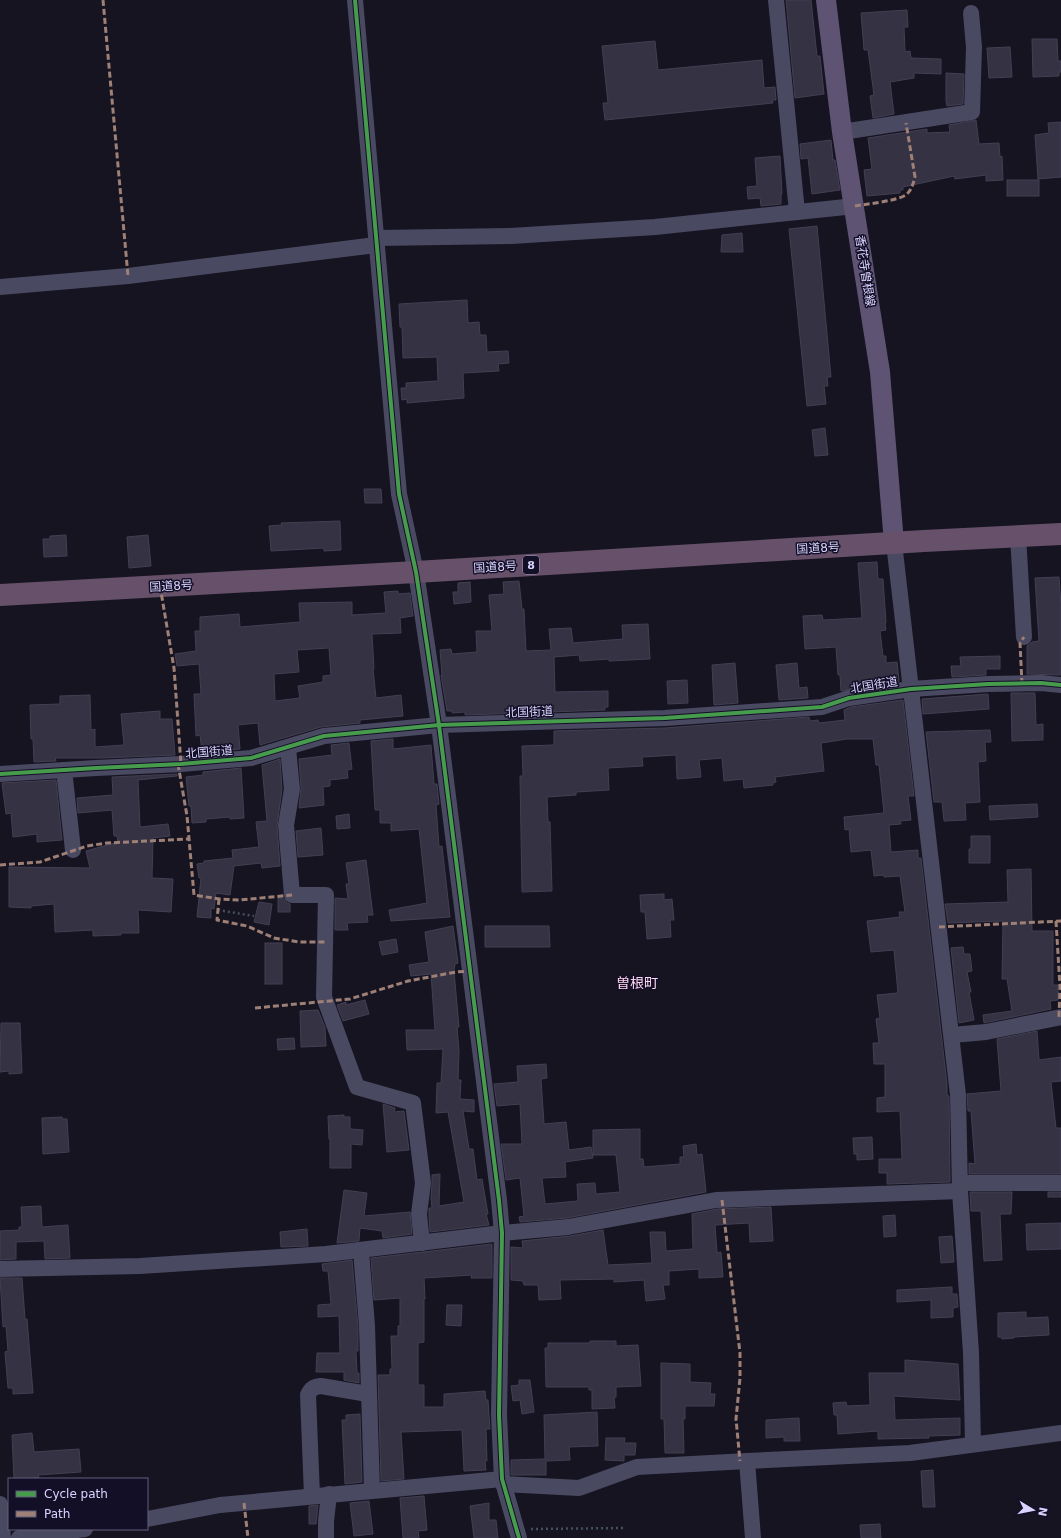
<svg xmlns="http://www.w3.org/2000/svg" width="1061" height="1538" font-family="'DejaVu Sans','Noto Sans JP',sans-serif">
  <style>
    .building { fill: #343243; stroke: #433f54; fill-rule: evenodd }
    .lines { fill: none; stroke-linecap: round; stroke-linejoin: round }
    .path { stroke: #44505f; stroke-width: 2.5; stroke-dasharray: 2 3; stroke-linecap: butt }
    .minor { stroke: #4a4962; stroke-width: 16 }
    .major { stroke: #5e5373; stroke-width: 20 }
    .highway { stroke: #67516a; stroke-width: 22 }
    .quiet { stroke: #9e8076; stroke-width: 3; stroke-dasharray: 6 3; stroke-linecap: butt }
    .cycleway-casing { stroke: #130f26; stroke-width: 6 }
    .cycleway { stroke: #469c4c; stroke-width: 4 }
    .labels { text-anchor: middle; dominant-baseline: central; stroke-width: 3; stroke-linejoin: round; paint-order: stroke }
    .shield { fill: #130f26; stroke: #9e99be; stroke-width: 1 }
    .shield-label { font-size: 11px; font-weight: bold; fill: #d9d4ff }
    .street-label { font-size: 12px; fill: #d9d4ff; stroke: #130f26 }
    .quarter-label { font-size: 14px; fill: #ffd6f0; stroke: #130f26 }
  </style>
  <rect width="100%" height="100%" fill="#161421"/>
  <!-- building -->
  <g class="building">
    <path d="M786,0H811L817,56H820L824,94L795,98Z"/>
    <path d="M907,10L908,27H904L905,52L910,51L911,58L941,59V74L914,73V78L890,82L894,114L873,118L870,96L874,95L868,50H864L861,13Z"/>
    <path d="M1032,39H1057L1058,61H1061V72H1059V76L1033,77Z"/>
    <path d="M655,41L658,70L762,60L764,88L775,87L776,100H772L773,103L605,120L603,103H608L602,46Z"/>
    <path d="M1010,47L1012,77L989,78L987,48Z"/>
    <path d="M946,73L964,74L963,104L947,106L946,101Z"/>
    <path d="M976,120L979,144L999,143L1000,157L1002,156L1003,180L986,181V175L955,179L954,176L903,187V190H900V193L867,196L864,170L872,169L868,138L927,129V133L950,132L949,125Z"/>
    <path d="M1061,122V177L1038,179L1035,135L1049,133L1048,123Z"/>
    <path d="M831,140L833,160H835L840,190L812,194L808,158L801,159L800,144Z"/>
    <path d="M780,156L782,194H781V204L761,206L760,198L748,199L747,187L757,186L755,158Z"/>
    <rect x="1007" y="180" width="32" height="16"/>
    <path d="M817,226L831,377H827L828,386H824L826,404L807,406L789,229Z"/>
    <path d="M742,233L743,252H721L722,235Z"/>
    <path d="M467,300L468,323L479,322L480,335H486L487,352L508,351L509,363L498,364L499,371L463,373L464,398L407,403V399L402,400L401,388H406V383L438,381L437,357L403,358L402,327H400L399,304Z"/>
    <path d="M825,428L828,455L815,456L812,430Z"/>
    <path d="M364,489H381L382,503H365Z"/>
    <path d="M340,521L341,550L324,551V548L271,551L269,526L282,525L281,523Z"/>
    <path d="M66,535L67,556L44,557L43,539H50V536Z"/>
    <path d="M148,535L151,566L129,568L127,537Z"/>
    <path d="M877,562L878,579H883L886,623H885L886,630L880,631L883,656H886V663L897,662L899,681L841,691L840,675H838L836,647L805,649L803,616L822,615L823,620L862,618L858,563Z"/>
    <path d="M1059,577L1061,606V675L1027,674V646L1032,642L1039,641L1035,578Z"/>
    <path d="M519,581L522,609H524L526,651L551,650L549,629L571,628L573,643L623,639L622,625L648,624L650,659L609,661V659L580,661L579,655L554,657L555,692L608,691V707H605V710L465,715V712L452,713V711H447L441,675H442L440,650L451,649L452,654L477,652L476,631H492L489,595L504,594L503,582Z"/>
    <path d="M470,582L471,602L454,604L453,592H458V583Z"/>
    <path d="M398,591V594L410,593L413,616L400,618L401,633L372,634L374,669H373L376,698L401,695L403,716L360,720V723L321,727L260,745L258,723L238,725L240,749L202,753L200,735L196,736L194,694H201L199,664L177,666L175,654L196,651L195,631H200V617L239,614L240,627L300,622L299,603L352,602V615L386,613L384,592ZM329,648L331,675L323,676V682L298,686L300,698L275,701L274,674L299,672L297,650Z"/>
    <path d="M1000,656V669H986V675L952,677L951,666H961L960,657Z"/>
    <path d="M735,663L738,703L714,705L712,665Z"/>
    <path d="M797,663L799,688L807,687L808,698L779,700L776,665Z"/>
    <path d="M687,680L688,703L668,704L667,681Z"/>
    <path d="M1011,693H1035L1036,725L1043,724V740L1012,741Z"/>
    <path d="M988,694L989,709L923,714L922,699Z"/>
    <path d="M90,695L91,730L95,729V747L124,745L121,714L160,711V719H172L175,755L102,758H55L56,761L34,762L33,739H31L30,705L60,704V696Z"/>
    <path d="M903,700L914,796H908L911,820L900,821L901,824L889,825L891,852L918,850V858H921L947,1084V1095L949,1096L950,1182L887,1184V1173H879V1159H902L900,1111L877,1112V1098L885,1097V1064H874L873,1043H879L876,1019L880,1018L877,995L898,993L894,950L871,952L867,921L900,917L899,912H905L900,876L884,877V875L874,876L871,850L851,852L849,829L845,830L844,817L884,813L879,765H876L873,739H847L821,743L824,771L775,777L776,782L773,783V785L744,788L743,779L724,781L722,758L699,760L701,777L677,779L676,755L642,757L643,766L608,768L609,790L576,792V795L547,797L548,822H550L552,891L522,892L520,776H523L522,746L554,745V731L665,728L809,717L810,721L818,720L819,723L845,720L844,710L851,707Z"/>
    <path d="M990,730L991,742H985L986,761L978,762L980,802L965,803L966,820L944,821L942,802H934L926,732Z"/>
    <path d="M393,739V749L431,745L434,784H437L439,804L436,805L439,847L442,846L450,917L391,921L389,910L427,903L419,829L391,831V823H380V810H375L371,741Z"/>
    <path d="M349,743L352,769L347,770L348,778L330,780V786L323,787L324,805L299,808L301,788L299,759L332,755L331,745Z"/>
    <path d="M280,759L282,789L277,826L280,866L262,868L261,863L234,866L230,895L216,893L214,909L211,908V918L197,917L201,878H199L197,864L204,863V861L233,858L232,850L259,847L256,822L267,821L262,765Z"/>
    <path d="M241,768L244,818L230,819V817L206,819V822L192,823L191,806H189L186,777L203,775V772Z"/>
    <path d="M177,774V776L138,780L140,827L168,824L170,836L153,838L152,878L173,879L171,912L138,910L139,933H121V935L93,936V930L55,932L54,904L31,906V908L9,907V867L90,868L86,851L118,842L117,836H114L112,810L78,813L77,798L113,795L112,777Z"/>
    <path d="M56,780L62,840L37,842V834L13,837L11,813L6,814L2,783Z"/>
    <path d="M1037,804L1038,817L990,820L989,806Z"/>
    <path d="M349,814L350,828L337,829L336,816Z"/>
    <path d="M321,828L323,855L298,857L296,831Z"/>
    <path d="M971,836H990V863H969V849H971Z"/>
    <path d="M366,860L373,915H367L368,922L347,923L348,930H335V898L348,899L346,884H349L346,863Z"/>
    <path d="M1031,869L1032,931H1053V985H1058V1000L1050,1001L1051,1009L984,1023L983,1015L1012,1011L1007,979H1002L1003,921L948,923L945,904L1008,902L1007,870Z"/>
    <path d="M664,894V900L672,899L674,920H670L671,937L647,939L645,912H641L640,895Z"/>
    <path d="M278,898H283L287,903L290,904V912H278Z"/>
    <path d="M259,902L272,904L269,925L254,922Z"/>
    <path d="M453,926L458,963L455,964L454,971L459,1027H457L459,1051L458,1080H461L460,1099L474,1100V1112L463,1111L469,1149H473L477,1180L482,1179L488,1214H486L489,1225L430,1232L429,1214V1208H432L431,1198L432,1184V1175L440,1174L439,1206L464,1202L448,1112L436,1113L437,1083H441L443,1049L407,1050L406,1030H435L431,974L411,976L409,965L429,962L425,932Z"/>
    <path d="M485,926H549L550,947H485Z"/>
    <path d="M396,939L398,952L382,955L379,942Z"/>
    <rect x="265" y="943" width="17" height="41"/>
    <path d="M963,947L964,954H970L972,971L967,972L971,992H969L974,1020L959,1023L951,948Z"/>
    <path d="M365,1000L369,1014L343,1021L337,1005L346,1002V1005Z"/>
    <path d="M318,1010L325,1027L326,1046L301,1047L300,1011Z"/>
    <path d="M1,1023H20L22,1073L9,1074V1071L0,1072Z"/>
    <path d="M1037,1031L1039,1060L1061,1057V1081L1051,1082L1056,1128H1061V1174H969V1163L975,1164L971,1111H968L967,1094L1001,1091L997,1039Z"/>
    <path d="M294,1038L295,1049L278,1050L277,1039Z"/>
    <path d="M546,1064L547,1078L541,1079L544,1124L566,1122L569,1150L591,1147L593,1158L565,1162L566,1177L542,1178L545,1204L578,1201L577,1184L595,1183L596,1194L620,1192L616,1155H593V1130L640,1129V1159H643L644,1167L680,1164V1157H684L683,1146L696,1144L697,1155L702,1154L706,1192L567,1218L520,1222L519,1217L524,1216L520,1178L506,1180L501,1144H522L520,1104L497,1106L494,1084L518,1082L517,1066Z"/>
    <path d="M383,1104L395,1108L394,1112L404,1111L409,1150L387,1152Z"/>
    <path d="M344,1115V1117H350V1129L363,1130L362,1145L351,1144V1168H330V1139H329L328,1116Z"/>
    <path d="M62,1117L63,1119H67L69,1152L43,1154L42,1118Z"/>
    <path d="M872,1137L873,1159L857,1160V1154H854L853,1138Z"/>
    <path d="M344,1190L367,1193L364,1216L410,1212L412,1234L383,1238L382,1231L360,1228L359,1241L337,1243Z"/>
    <path d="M970,1192H1012L1011,1214H1000L1002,1260L984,1261L981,1211H971Z"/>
    <rect x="1048" y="1192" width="13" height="5"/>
    <path d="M41,1206L42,1227L68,1225L70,1258L45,1259L44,1241L16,1242V1259L0,1260V1231L19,1230V1227H22L21,1207Z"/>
    <path d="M771,1207L773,1241L750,1242L749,1223L715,1225L717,1253L721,1252L723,1277L699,1278V1269L669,1271V1285H663L665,1299L646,1301L644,1280L614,1282V1279L560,1280L561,1299L539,1300L538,1285H524L523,1281L511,1280V1247L523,1248L522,1241L570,1236L603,1230L608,1265L652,1263L650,1232H665L666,1251L693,1249L692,1214L717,1209Z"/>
    <path d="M895,1215L896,1236L884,1237L883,1216Z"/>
    <path d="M1061,1223V1249L1027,1250L1026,1224Z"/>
    <path d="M307,1229L308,1246L281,1247L280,1232Z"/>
    <path d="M952,1236L954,1262L941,1263L939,1237Z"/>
    <path d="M492,1244V1278H471L472,1275L424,1278L425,1299H424V1342L418,1343V1385H424V1407H444V1394L485,1391L486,1400H488L490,1429H486L487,1461H485L486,1470L464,1471L462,1430L401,1432L404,1479L381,1481L378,1375H390V1369H392L391,1336H398V1326H400V1298L374,1300L371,1258Z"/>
    <path d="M352,1260L358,1327V1351H356L357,1373H359V1383L344,1380V1372H316L317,1353H340L339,1316L318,1317V1305L331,1304L328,1271H323L322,1264Z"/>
    <path d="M0,1278H22L25,1319H27L33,1393L13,1394V1388H8L5,1352L8,1351L6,1326L3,1327Z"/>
    <path d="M952,1287V1294H957L958,1307L953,1308V1317L931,1318V1300L897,1302V1290Z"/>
    <path d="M447,1305H462L461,1326L446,1325Z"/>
    <path d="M1026,1312V1318L1048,1317L1049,1335L1014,1337V1338L1002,1339L1001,1337H998V1313Z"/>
    <path d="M590,1341H616V1346L638,1345L641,1386L616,1387V1397H614L615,1408L592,1409V1390H589V1387H546L545,1348H548V1343H590Z"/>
    <path d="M905,1360L958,1364L960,1400L894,1396L895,1420L960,1418V1435L928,1436L929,1438L878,1439V1431L838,1434L837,1415H834L833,1403L846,1402L847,1406L870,1405L869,1373H905Z"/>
    <path d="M661,1363L690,1364V1382L711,1383L710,1394H715L714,1406H685V1419H683L684,1453H665L664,1419H661Z"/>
    <path d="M519,1380H530L534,1412L522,1414L520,1400L513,1401L511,1386L519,1385Z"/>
    <path d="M597,1412L598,1446L569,1447L570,1460L546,1461V1475H511V1460L545,1459L544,1415Z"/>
    <path d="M360,1414L362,1482L345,1484L342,1420H346V1415Z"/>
    <path d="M799,1418L800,1441H784V1437L766,1438V1420Z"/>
    <path d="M32,1433L34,1452L79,1449L81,1472L38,1475L39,1478L14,1479L12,1435Z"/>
    <path d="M606,1438H625L624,1443H636L635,1455H624V1461L605,1460Z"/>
    <path d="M933,1470L935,1507H923L921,1471Z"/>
    <path d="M424,1496L427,1530L418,1531L419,1538H403L400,1498Z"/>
    <path d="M369,1501L373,1534L354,1536L350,1503Z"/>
    <path d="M489,1503V1520H496L498,1538H474L470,1506Z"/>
    <path d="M318,1505L316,1524H309V1506Z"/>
    <path d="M880,1524L881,1538H861L860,1525Z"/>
  </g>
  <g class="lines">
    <!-- path -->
    <g class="path">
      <path d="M218,910L254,916"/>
      <path d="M531,1529L624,1528"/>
    </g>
    <!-- minor -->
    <g class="minor">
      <path d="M355,0L399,494L416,572L439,725L499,1200L502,1233L499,1415L502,1479L519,1538"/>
      <path d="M776,0L797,212"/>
      <path d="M842,132L972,112L974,47L971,13"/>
      <path d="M376,238L511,236L655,227L855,206"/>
      <path d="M0,287L128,276L376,245"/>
      <path d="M1018,536L1024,637"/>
      <path d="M894,543L958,1095L960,1191L971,1353L973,1444"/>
      <path d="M288,748L292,789L286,825L292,895H326L324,997L357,1087L413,1103L423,1183L419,1214L422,1243"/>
      <path d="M64,770L73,850"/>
      <path d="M0,774L96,768L181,764L251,758L324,736L439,725L665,718L822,707L849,698L911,689L988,684L1041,683L1061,685"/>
      <path d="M952,1035L986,1032L1061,1017"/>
      <path d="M960,1183H1061"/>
      <path d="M361,1251L367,1326L372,1490"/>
      <path d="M0,1269L140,1266L326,1254L502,1233L568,1227L716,1200L960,1191"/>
      <path d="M503,1484L579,1488L637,1467L747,1461"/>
      <path d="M312,1496L308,1395C311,1388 314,1387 321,1386L368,1394"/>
      <path d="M0,1504L3,1538"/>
      <path d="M147,1519L220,1505L502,1479"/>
      <path d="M19,1538L85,1529"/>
      <path d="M326,1538V1521L329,1494"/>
      <path d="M753,1538L747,1461L910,1453L1061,1433"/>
    </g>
    <!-- major -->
    <path class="major" d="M826,0L842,132L880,372L894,543"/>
    <!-- highway -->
    <path class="highway" d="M0,595L416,572L924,541L1061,534"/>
    <!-- quiet -->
    <g class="quiet">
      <path d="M103,0L128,276"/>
      <path d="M855,206C866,204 899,201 907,194C912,189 913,184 915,177L906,123"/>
      <path d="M160,586L174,668L181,764"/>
      <path d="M1022,684L1020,643L1024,637"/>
      <path d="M178,764L187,816L194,895L219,899L240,900L292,895"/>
      <path d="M0,865L40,862L87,846L107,843L188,839"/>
      <path d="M219,899L217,920L247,926L274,938L299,942H326"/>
      <path d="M1056,921L1060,987L1059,1017"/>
      <path d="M939,927L1061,921"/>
      <path d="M255,1008L350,999L408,981L456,972L470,971"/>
      <path d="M722,1200L740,1353V1378L736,1419L740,1461"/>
      <path d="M244,1503L248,1538"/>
    </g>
    <defs>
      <g id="cycleway">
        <path d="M355,0L399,494L416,572L439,725L499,1200L502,1233L499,1415L502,1479L519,1538"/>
        <path d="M0,774L96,768L181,764L251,758L324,736L439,725L665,718L822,707L849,698L911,689L988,684L1041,683L1061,685"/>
      </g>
    </defs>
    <!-- cycleway casing -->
    <use href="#cycleway" class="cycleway-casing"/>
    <!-- cycleway -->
    <use href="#cycleway" class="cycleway"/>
  </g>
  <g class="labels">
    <!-- shield labels -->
    <rect class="shield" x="523" y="556" width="16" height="18" rx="3"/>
    <g class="shield-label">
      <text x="531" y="565">8</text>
    </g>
    <!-- street labels -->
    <g class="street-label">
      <text transform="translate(865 271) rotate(81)">香花寺曽根線</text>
      <text transform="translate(818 548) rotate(-3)">国道8号</text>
      <text transform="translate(495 567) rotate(-3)">国道8号</text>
      <text transform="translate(171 586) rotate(-3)">国道8号</text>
      <text transform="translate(874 685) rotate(-9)">北国街道</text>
      <text transform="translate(529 712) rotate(-2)">北国街道</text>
      <text transform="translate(209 752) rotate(-5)">北国街道</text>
    </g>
    <!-- quarter labels -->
    <g class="quarter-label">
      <text x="637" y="983">曽根町</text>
    </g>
  </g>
  <!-- legend -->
  <rect x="8" y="1478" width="140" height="52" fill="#130f26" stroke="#625e7d"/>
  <rect x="16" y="1491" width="20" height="6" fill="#469c4c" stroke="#625e7d"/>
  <text x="44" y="1498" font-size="12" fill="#d9d4ff">Cycle path</text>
  <rect x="16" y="1511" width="20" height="6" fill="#9e8076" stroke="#625e7d"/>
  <text x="44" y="1518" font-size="12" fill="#d9d4ff">Path</text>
  <!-- north arrow -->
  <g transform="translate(1033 1510) rotate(100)" stroke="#130f26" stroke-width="3" paint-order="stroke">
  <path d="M0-3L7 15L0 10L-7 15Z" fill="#d9d4ff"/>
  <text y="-6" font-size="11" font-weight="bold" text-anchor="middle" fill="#d9d4ff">N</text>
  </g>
</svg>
